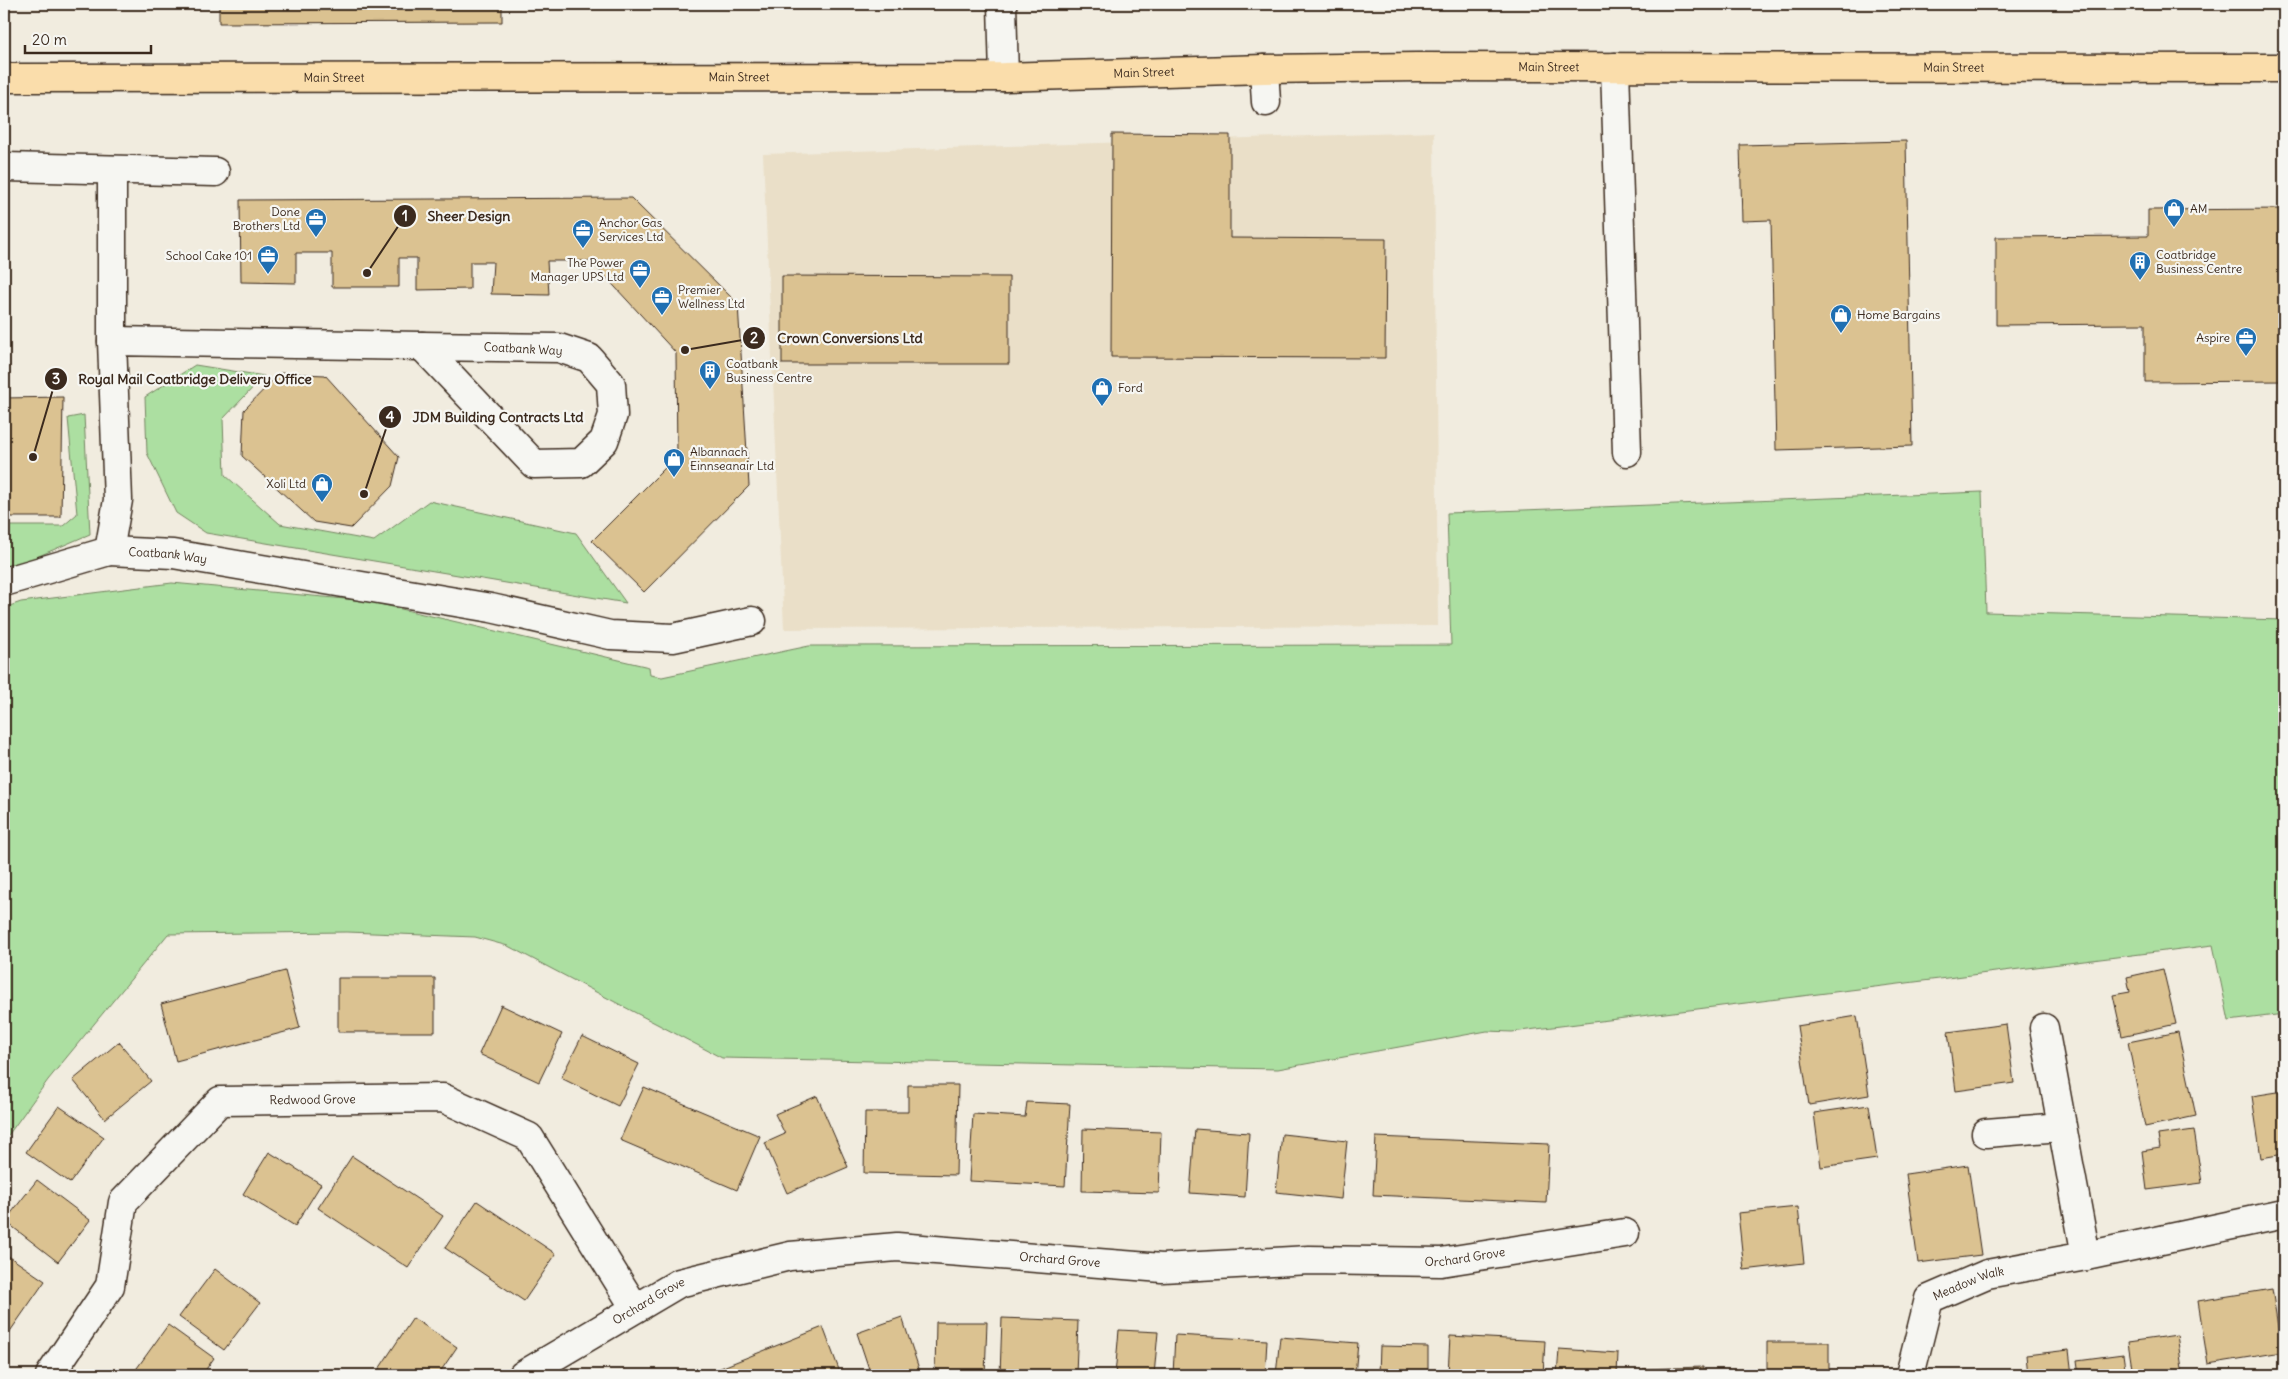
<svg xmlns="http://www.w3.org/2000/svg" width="2288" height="1379" viewBox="0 0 2288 1379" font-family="Delius,sans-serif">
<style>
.built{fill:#eadfc8}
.green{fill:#acdfa1;stroke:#748460}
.building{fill:#dbc291;stroke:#3b2a1e}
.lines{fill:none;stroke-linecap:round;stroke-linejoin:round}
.minor-casing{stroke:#3b2a1e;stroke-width:31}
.major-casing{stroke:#3b2a1e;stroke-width:31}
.minor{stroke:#f6f6f2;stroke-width:28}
.major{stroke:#faddab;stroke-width:28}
.labels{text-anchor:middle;stroke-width:4.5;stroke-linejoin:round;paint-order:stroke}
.street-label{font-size:12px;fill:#3b2a1e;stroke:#f6f6f2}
.poi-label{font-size:12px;fill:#3b2a1e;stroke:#f6f6f2;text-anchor:start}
.leader{fill:none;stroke:#3b2a1e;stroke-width:2}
.callout-dot{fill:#3b2a1e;stroke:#f6f6f2;stroke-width:2}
.mark-label{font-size:15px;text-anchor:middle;font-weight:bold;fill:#fff}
.callout-label{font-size:14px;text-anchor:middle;font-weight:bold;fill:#3b2a1e;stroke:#f6f6f2;stroke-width:4.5;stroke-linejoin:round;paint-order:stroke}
</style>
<rect width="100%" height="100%" fill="#f1ecdf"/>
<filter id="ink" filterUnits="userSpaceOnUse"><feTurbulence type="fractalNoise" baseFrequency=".02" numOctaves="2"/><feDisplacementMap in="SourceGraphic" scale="10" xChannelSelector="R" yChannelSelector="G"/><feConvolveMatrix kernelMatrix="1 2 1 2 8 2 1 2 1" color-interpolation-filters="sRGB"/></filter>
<g filter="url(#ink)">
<path class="built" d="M1434,132L1438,626L784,629L763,154Z"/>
<path class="green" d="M195,365L264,376L223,419L225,475L280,524L374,541L429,501L576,533L626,603L206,533L176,513L147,453L145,397Z
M84,415L90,534L4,571V526H63L77,514L68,418Z
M1982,492L1986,612L2284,620V1014L2229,1021L2213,945L1512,1032L1487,1031L1278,1069L722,1058L508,946L475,937L347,932L168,934L48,1080L4,1141V608L21,602L172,583L367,601L649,667L650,675L662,677L809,646L1451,645L1447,513Z"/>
<path class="building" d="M219,4H502V22L219,23Z
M1112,134L1230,135V238L1386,239L1385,358L1111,357Z
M1906,141L1912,446L1776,450L1771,220L1742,221L1740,145Z
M631,198L738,304L749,486L644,592L592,541L677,456L676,353L591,261H547L549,295L491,294L493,262H470V289L417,290V258H399V287H332V253H296V283L241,282L240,200Z
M2284,209V381L2145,382V324L1996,325V237L2148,236V210Z
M782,276L1009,277V364H782Z
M280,373L325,375L399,457L392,486L351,528L314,522L242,456L244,410Z
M63,397L61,517H4V398Z
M2163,969L2176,1024L2122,1036L2113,995L2130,992L2127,977Z
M285,971L300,1028L176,1061L161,1004Z
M338,978H435V1032H338Z
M501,1005L562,1034L539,1082L479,1054Z
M1857,1016L1869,1095L1809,1105L1797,1026Z
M2006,1024L2014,1083L1956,1091L1948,1032Z
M2178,1032L2196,1116L2145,1127L2128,1042Z
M582,1036L639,1064L618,1106L561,1078Z
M119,1042L151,1081L105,1119L73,1080Z
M908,1085H958L956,1175L864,1173L865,1112H908Z
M644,1087L760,1136L737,1190L620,1140Z
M2284,1091V1154L2261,1158L2252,1096Z
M817,1096L848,1167L787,1193L765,1143L785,1134L775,1114Z
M1027,1102L1070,1104L1065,1186L969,1181L973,1114L1025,1117Z
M1869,1105L1877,1159L1821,1167L1814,1113Z
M59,1106L104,1137L70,1183L26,1152Z
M1083,1129L1161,1132L1159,1193L1082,1191Z
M1195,1129L1249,1133L1245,1197L1190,1193Z
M2194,1130L2202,1183L2147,1190L2142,1151L2160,1148L2158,1135Z
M1282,1134L1347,1141L1341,1199L1276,1192Z
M1376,1137L1549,1144L1546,1203L1373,1195Z
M269,1152L321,1184L295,1226L243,1194Z
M352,1156L443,1216L408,1268L318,1208Z
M1968,1165L1981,1255L1918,1263L1906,1174Z
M37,1180L90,1220L58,1262L5,1221Z
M477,1201L556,1254L524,1301L445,1248Z
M1798,1207L1804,1263L1744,1270L1738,1213Z
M4,1253L45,1281L4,1340Z
M215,1269L260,1303L224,1350L179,1317Z
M2272,1289L2282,1352L2208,1364L2198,1301Z
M902,1317L921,1375H871L857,1333Z
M413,1318L457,1347L438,1375H388L379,1369Z
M1002,1318L1078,1321L1076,1375H1000Z
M936,1322H987L985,1375H935Z
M168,1325L214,1358L202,1375H132Z
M823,1327L841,1375H709L708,1373Z
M1119,1330L1158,1332L1154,1375H1115Z
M1175,1335L1267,1340L1265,1375H1173Z
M2177,1335L2183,1375H2133L2128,1342Z
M1450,1336L1545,1341L1543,1375H1448Z
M1280,1337L1358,1343L1355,1375H1276Z
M1767,1342H1829V1375H1767Z
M1380,1346L1428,1347V1375H1379Z
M1559,1349L1618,1353L1617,1375H1557Z
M2069,1350L2072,1375H2028L2026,1355Z
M2123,1354L2126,1375H2079L2077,1360Z
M1703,1367V1375H1643V1369Z"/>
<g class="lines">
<g class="minor-casing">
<g id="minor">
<path d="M1002,4L1004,77"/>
<path d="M1615,67L1627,452"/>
<path d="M1264,69L1266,102"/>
<path d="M5,167L215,172"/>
<path d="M112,170V341"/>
<path d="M422,346L559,348L589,358L611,384L613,415L604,441L581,463L534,464Z"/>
<path id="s1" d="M109,551L173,554L491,608L610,635L673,638L752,621"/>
<path d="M4,582L109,551L118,500L112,341L422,346"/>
<path d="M2044,1028L2086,1256"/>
<path d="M1986,1133L2061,1127"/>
<path id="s2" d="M50,1375L110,1286L123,1202L220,1101L443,1098L529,1137L635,1308"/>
<path id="s3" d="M523,1375L679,1283L790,1256L897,1247L1162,1268L1309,1260L1441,1262L1625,1233"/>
<path id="s4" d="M1910,1375L1929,1299L1987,1274L2086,1256L2284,1214"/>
</g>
</g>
<g class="major-casing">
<g id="major">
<path id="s5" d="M4,78L1004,77L1264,69L1417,67L2284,68"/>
</g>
</g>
<use href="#minor" class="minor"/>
<use href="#major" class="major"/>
</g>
</g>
<defs>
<g id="shop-pin" transform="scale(1.125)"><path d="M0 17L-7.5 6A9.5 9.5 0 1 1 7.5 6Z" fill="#1f6fb2" stroke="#f6f6f2"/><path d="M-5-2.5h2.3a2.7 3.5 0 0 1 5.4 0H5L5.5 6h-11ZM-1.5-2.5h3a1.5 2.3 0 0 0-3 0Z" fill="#fff"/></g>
<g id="office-pin" transform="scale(1.125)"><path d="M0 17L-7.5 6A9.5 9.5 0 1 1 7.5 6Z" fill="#1f6fb2" stroke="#f6f6f2"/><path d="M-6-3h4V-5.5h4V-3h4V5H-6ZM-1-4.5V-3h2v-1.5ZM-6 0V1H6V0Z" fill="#fff"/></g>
<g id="building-pin" transform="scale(1.125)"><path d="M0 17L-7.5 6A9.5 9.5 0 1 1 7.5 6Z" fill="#1f6fb2" stroke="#f6f6f2"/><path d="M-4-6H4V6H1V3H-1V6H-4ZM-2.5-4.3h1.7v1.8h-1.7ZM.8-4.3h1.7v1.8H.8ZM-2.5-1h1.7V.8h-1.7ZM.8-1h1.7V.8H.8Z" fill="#fff"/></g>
</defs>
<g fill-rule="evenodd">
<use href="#shop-pin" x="2174" y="209"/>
<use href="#office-pin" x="316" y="219"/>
<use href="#office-pin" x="583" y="230"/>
<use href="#office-pin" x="268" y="256"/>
<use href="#building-pin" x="2140" y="262"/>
<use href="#office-pin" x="640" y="270"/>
<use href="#office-pin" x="662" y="297"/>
<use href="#shop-pin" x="1841" y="315"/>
<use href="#office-pin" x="2246" y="338"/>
<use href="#building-pin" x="710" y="371"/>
<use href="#shop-pin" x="1102" y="388"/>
<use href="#shop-pin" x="674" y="459"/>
<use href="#shop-pin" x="322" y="484"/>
</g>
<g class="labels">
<g class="street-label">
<text dy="4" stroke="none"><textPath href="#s5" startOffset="1545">Main Street</textPath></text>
<text dy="4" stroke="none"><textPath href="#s5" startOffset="1950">Main Street</textPath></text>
<text dy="4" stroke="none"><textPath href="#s5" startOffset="1140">Main Street</textPath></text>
<text dy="4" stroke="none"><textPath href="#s5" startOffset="330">Main Street</textPath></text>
<text dy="4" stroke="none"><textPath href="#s5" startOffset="735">Main Street</textPath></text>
<text transform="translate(523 349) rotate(3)" y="4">Coatbank Way</text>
<text dy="4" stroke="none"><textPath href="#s1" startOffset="59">Coatbank Way</textPath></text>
<text dy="4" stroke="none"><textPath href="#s2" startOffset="425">Redwood Grove</textPath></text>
<text dy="4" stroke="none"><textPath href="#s3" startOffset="972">Orchard Grove</textPath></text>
<text dy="4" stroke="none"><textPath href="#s3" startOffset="566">Orchard Grove</textPath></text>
<text dy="4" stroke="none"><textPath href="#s4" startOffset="121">Meadow Walk</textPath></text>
<text dy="4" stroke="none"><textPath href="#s3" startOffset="146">Orchard Grove</textPath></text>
</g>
<g class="poi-label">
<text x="2190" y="213">AM</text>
<text x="300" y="216" text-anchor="end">Done<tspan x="300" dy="14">Brothers Ltd</tspan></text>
<text x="599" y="227">Anchor Gas<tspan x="599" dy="14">Services Ltd</tspan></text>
<text x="2156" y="259">Coatbridge<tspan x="2156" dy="14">Business Centre</tspan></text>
<text x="252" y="260" text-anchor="end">School Cake 101</text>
<text x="624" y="267" text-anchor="end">The Power<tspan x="624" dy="14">Manager UPS Ltd</tspan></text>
<text x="678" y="294">Premier<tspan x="678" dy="14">Wellness Ltd</tspan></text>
<text x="1857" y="319">Home Bargains</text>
<text x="2230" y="342" text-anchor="end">Aspire</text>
<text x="726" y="368">Coatbank<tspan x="726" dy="14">Business Centre</tspan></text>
<text x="1118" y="392">Ford</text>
<text x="690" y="456">Albannach<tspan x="690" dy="14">Einnseanair Ltd</tspan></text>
<text x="306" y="488" text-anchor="end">Xoli Ltd</text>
</g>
</g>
<path class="leader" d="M367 273L405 216M685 350L754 338M33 457L56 379M364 494L390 417"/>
<g class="callout-dot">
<circle cx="367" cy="273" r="5"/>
<circle cx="685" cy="350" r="5"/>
<circle cx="33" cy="457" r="5"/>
<circle cx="364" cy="494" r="5"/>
<circle cx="405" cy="216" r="12"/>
<circle cx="754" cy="338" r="12"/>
<circle cx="56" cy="379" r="12"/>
<circle cx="390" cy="417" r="12"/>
</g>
<g class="mark-label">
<text x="405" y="221">1</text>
<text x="754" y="343">2</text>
<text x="56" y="384">3</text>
<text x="390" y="422">4</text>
</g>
<g class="callout-label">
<text x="469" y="221">Sheer Design</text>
<text x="850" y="343">Crown Conversions Ltd</text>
<text x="195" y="384">Royal Mail Coatbridge Delivery Office</text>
<text x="498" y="422">JDM Building Contracts Ltd</text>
</g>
<rect width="2288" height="1379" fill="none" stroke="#f6f6f2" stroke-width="20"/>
<rect x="10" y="10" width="2268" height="1359" fill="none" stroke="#3b2a1e" stroke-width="2" filter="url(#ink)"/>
<path d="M25 45v8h126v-8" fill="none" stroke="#3b2a1e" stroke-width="2.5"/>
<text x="32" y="45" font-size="15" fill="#3b2a1e" stroke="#f6f6f2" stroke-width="4" paint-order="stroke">20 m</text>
</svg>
